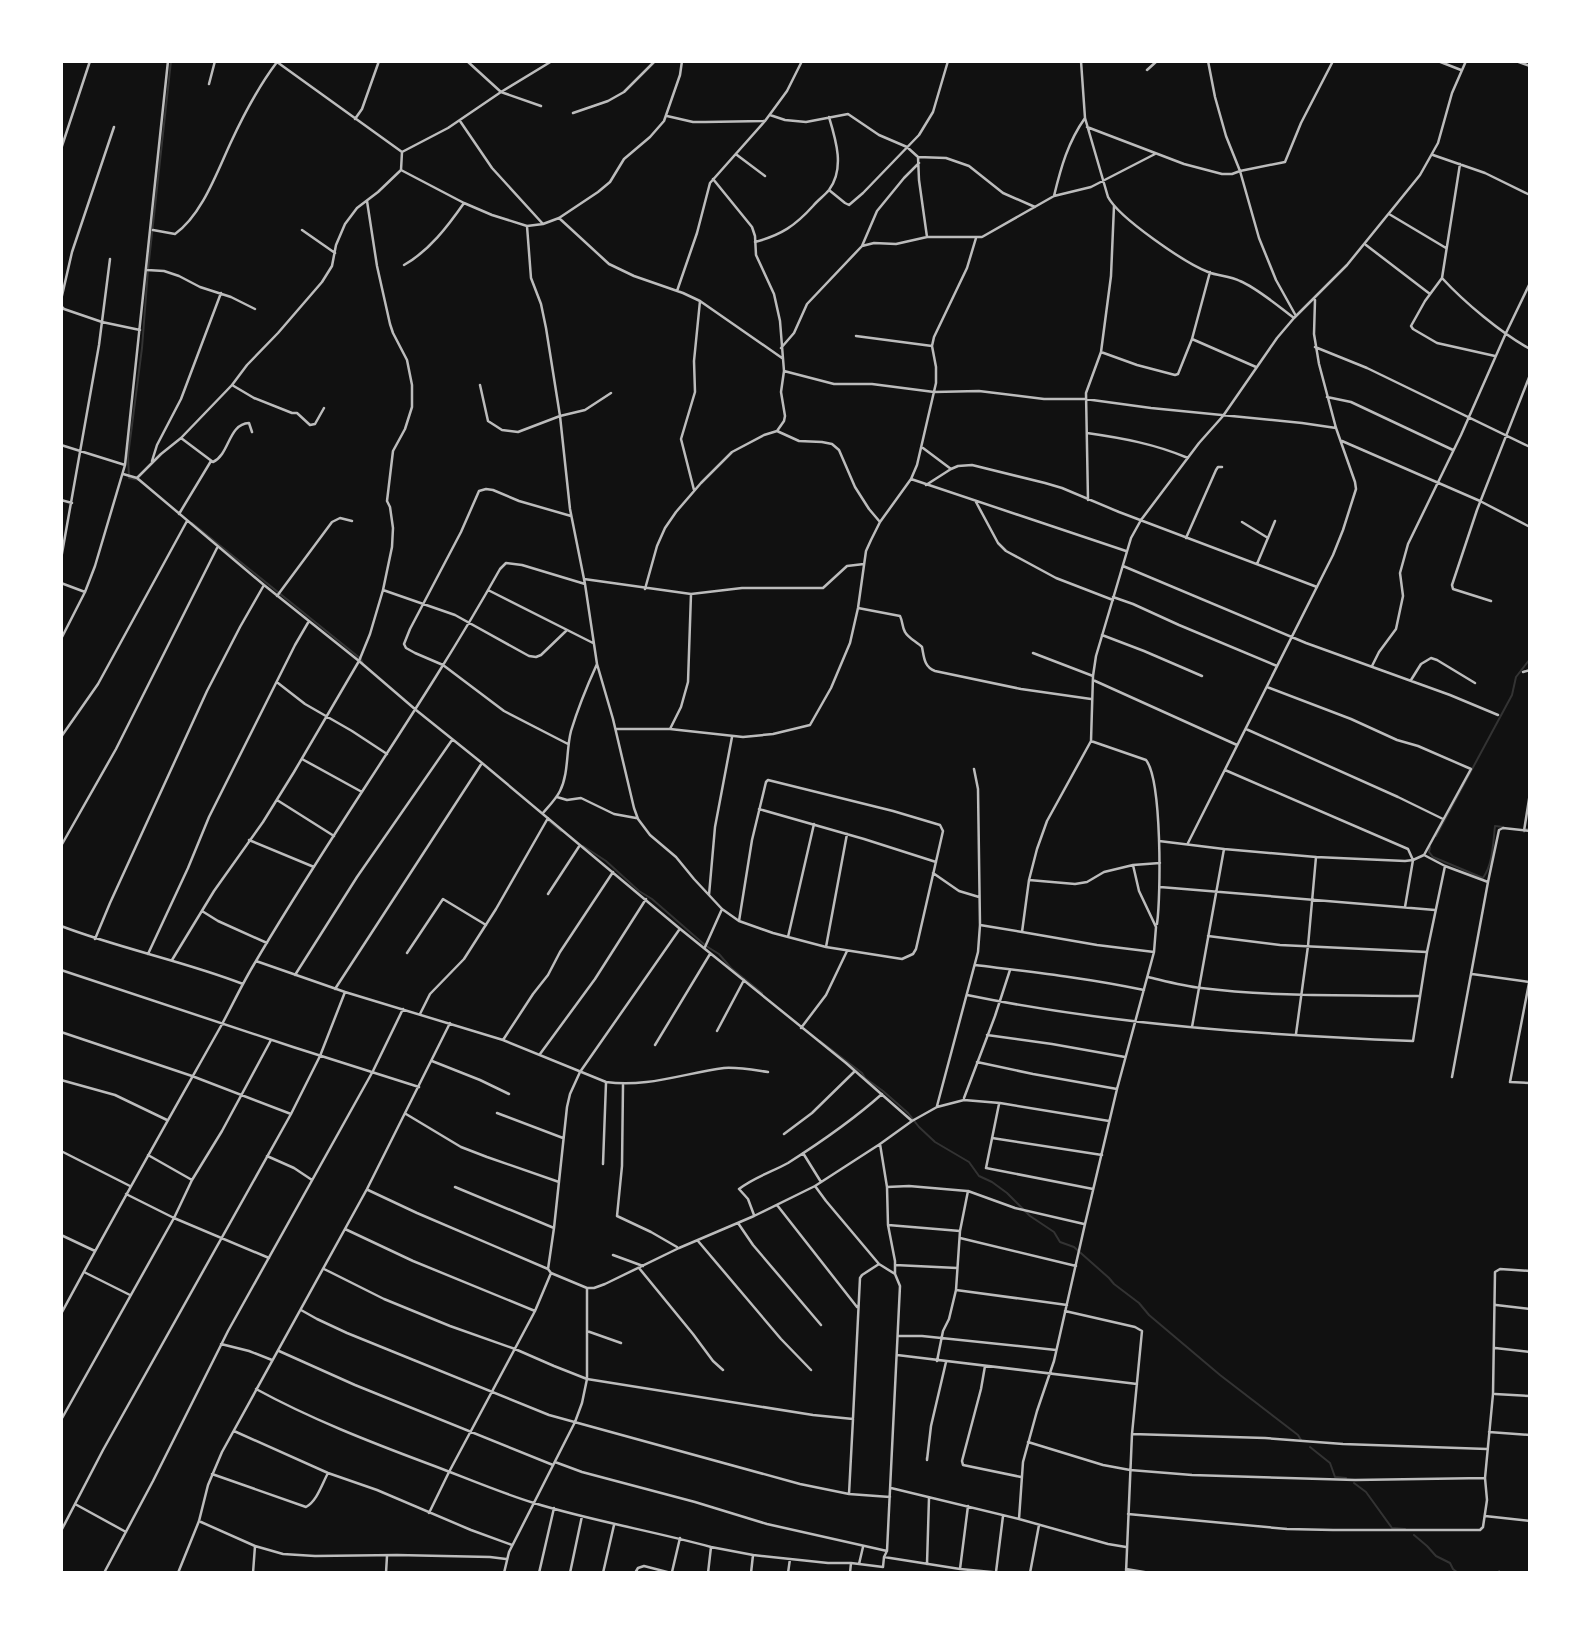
<svg xmlns="http://www.w3.org/2000/svg" width="1591" height="1634" viewBox="0 0 1591 1634" font-family="Barlow,sans-serif">
<style>
.lines{fill:none;stroke-linecap:round;stroke-linejoin:round}
.stream{stroke:#333;stroke-width:2}
.minor{stroke:#bcbcbc;stroke-width:2.5}
</style>
<rect width="100%" height="100%" fill="#111"/>
<g class="lines">
<path class="stream" d="M139,480L129,478L128,456L142,348L148,270L171,61
M192,523L361,659L363,664
M549,821L561,831
M1526,829H1530
M1436,836L1512,695L1516,677L1530,659
M583,846L606,861L639,891L652,899L706,946L719,954L731,968L762,993
M1430,847L1429,852L1433,857L1483,878C1493,864 1493,843 1495,826L1503,827
M820,1041L862,1073L865,1078L883,1091L908,1113L919,1127L935,1142L969,1162L979,1176L992,1182L1007,1193L1030,1216L1054,1232L1060,1242L1074,1247L1109,1278L1114,1284L1139,1303L1149,1315L1220,1375L1298,1435L1301,1440
M1310,1447L1330,1463L1335,1477L1346,1478
M1354,1483L1366,1492L1392,1528L1405,1529
M1414,1535L1427,1546L1436,1556L1450,1563L1453,1569L1458,1573"/>
<path class="minor" d="M467,61L501,92L541,106
M1081,61L1085,118L1108,197C1119,218 1185,263 1208,272C1218,276 1230,276 1240,281C1257,288 1278,306 1294,318
M1208,61L1215,97L1226,136L1240,171L1259,238L1276,280L1296,316
M1438,61L1461,70
M1516,61L1530,66
M277,62L402,152
M1147,70L1157,61
M209,84L215,61
M573,113L608,101L624,92L655,61
M770,115L785,120L806,122L848,114L879,135L907,147L918,157L946,158L969,166L1003,193L1035,207
M667,116L693,122H705L765,121
M355,119L362,109L379,61
M460,121L492,168L543,224
M1087,127L1184,164L1222,174H1232L1240,171L1285,162L1301,123L1333,61
M61,149L90,61
M402,152L448,128L501,92L552,61
M737,155L765,176
M1433,155L1485,173L1530,195
M918,157L919,180L927,237
M1460,164L1442,278L1425,301L1411,326L1413,329L1437,343L1495,356
M401,170L464,203L492,215L527,226L531,278L541,304L546,328L560,416L570,509L585,584L597,664L613,719L634,808L638,819L650,835L676,857L694,879L722,909L739,921L773,933L826,947L902,959L913,954L916,949L943,831L940,825L893,811L768,780L766,782L752,840L739,921
M401,170L402,152
M829,190L845,203L849,205L863,193L919,135L933,112L948,61
M1054,196C1061,167 1068,142 1085,118
M1389,214L1446,248
M559,218L609,264L634,276L683,293L700,301L782,358
M527,226L543,224L559,218L598,192L610,182L624,159L650,137L664,121L680,75L682,61
M153,230L175,234C202,215 217,172 231,142C244,114 258,87 277,62
M302,230L335,253
M755,242C781,235 795,226 813,206C818,200 824,196 829,190C845,169 836,140 829,117
M1366,245L1430,294
M862,246L874,243L896,244L927,237H982L1054,196L1091,187L1155,154
M404,265C429,251 448,226 464,203
M147,270L164,271L179,276L200,287L231,297L255,309
M1210,272L1192,339L1256,367
M1442,278C1464,302 1501,333 1530,349
M677,291L697,233L710,183L765,121L787,91L802,61
M61,300L72,252L114,127
M61,306L64,309L102,322L140,330
M856,336L932,346
M1315,347L1367,368L1530,447
M781,348L794,333L807,304L862,246L877,211L904,178L919,163
M1101,352L1137,365L1175,375L1178,374L1192,339
M784,371L834,384H872L934,392L979,391L1044,399H1085L1151,408L1302,423L1336,428
M232,385L254,398L292,413H297L310,425L315,424L324,408
M480,385L488,421L502,430L518,432L560,416L585,410L611,393
M1327,397L1351,402L1453,450
M777,431L799,441L822,442L832,444L839,450L855,487L869,509L880,522
M1087,433C1122,438 1155,444 1188,458
M181,438L213,462C230,454 228,424 249,423L252,432
M1342,441L1480,501L1530,527
M61,445L125,465
M923,448L951,469
M152,461L157,445L181,399L221,293
M123,474L137,478L264,585L359,661L416,710L482,763L679,928L846,1063L912,1121
M137,478L161,454L181,438L232,385L247,365L278,333L322,282L332,266L336,245L345,224L357,208L378,192L401,170
M911,479L1126,551
M926,485L951,469L958,466L972,465L1045,483L1062,488L1119,512L1317,587
M694,490L681,439L695,392L694,361L700,301
M61,500L72,503
M1088,500L1086,393L1101,352L1111,276L1114,206
M976,502L998,543L1006,551L1056,578L1113,600
M179,514L211,461
M1242,522L1268,538
M1186,538L1216,470L1218,467H1222
M61,559L99,345L110,259
M1257,564L1275,521
M1123,566L1306,643L1450,695L1498,715
M584,579L691,594L742,588H823L847,566L864,564
M61,583L85,592
M645,589L657,546L665,528L676,512L701,483L732,452L764,435L777,431L784,421L785,416L781,392L784,371L780,321L774,294L756,255L755,236L752,227L713,179
M383,590L455,615L529,656L536,657L541,655L567,630
M488,590L593,643
M277,596L332,522L340,518L352,521
M1113,597L1133,604L1179,625L1277,666
M1491,601L1453,589L1452,585L1477,510L1530,375
M858,608L900,616C903,622 902,627 905,632C908,638 917,642 922,647C924,657 924,667 935,671L1021,689L1091,699
M1102,635L1144,651L1202,676
M61,639L85,592L95,566L125,465L168,61
M1033,653L1093,676
M1372,666L1379,652L1396,629L1403,596L1400,573L1408,544L1461,435L1506,333L1530,283
M1523,672L1530,670
M1093,680L1237,745
M1411,680L1421,664L1431,658L1437,660L1475,683
M278,683L305,704L352,731L387,754
M616,729H670L743,737L773,734L810,725L831,688L850,643L858,608L866,551L871,540L880,522L911,479L917,465L936,383V367L932,346L934,337L967,268L976,238
M670,729L681,707L688,682L691,594
M1246,729L1398,797L1443,819
M61,737L98,684L187,521
M1091,741L1146,760C1162,780 1161,895 1157,924
M568,744L504,711L443,665L415,653L406,648L404,644L410,629L461,532L479,491L486,489L493,490L519,501L571,516
M302,759L362,792
M1225,770L1408,849L1413,860L1405,907
M557,797L567,800L581,798L614,814L636,818
M277,800L334,836
M759,809L864,839L936,862
M543,813C549,806 556,799 560,791C569,773 566,750 571,731C578,708 587,686 597,664
M1524,831L1530,793
M249,840L314,867
M1159,841L1224,849L1316,857L1405,861L1413,860L1424,855L1471,769L1418,746L1397,740L1351,719L1267,687
M1188,843L1333,555L1343,530L1356,489L1355,482L1336,428L1319,364L1314,334L1315,300
M61,846L116,749L217,548
M1424,855L1445,866L1488,882
M933,873L959,891L979,897
M1029,880L1075,884L1087,882L1104,872L1133,865
M1160,887L1435,910
M548,894L580,845
M709,895L715,827L732,737
M202,911L218,921L267,943
M980,925L1022,932L1029,880L1037,849L1047,821L1091,741L1093,676L1096,656L1131,538L1141,520L1199,443L1223,416L1277,338L1294,318L1347,265L1420,175L1438,143L1452,93L1466,61
M61,926C121,949 184,961 243,984
M1022,932L1097,945L1154,952
M1208,936L1280,945L1427,952
M788,937L814,824
M95,939L110,903L207,691L240,627L264,585
M705,947L722,909
M826,947L847,834
M407,953L443,899L486,925
M148,954L188,868L209,817L295,645L309,621
M172,960L214,891L263,822L294,772L359,661L370,634L383,590L392,547L393,528L390,507L387,501L393,451L405,429L412,407V385L407,360L393,333L390,324L377,266L367,201
M256,961L345,992L503,1040L606,1082C646,1088 685,1073 724,1068C738,1067 754,1070 768,1072
M975,965C1032,972 1088,978 1144,990
M61,970L293,1047L419,1087
M1472,974L1529,982
M295,975L357,877L452,740
M1148,977C1165,981 1183,986 1201,988C1273,997 1347,995 1420,996
M1530,978L1510,1082L1530,1083
M335,989L482,763
M967,995C1113,1025 1265,1035 1413,1041L1427,952L1445,866
M420,1014L430,994L464,959L496,909L548,818
M1192,1027L1224,849
M801,1028L826,995L847,951
M717,1031L744,980
M61,1032L192,1076L291,1114
M1296,1034L1308,946L1316,857
M987,1035L1052,1044L1125,1057
M503,1040L533,994L548,975L560,952L613,872
M655,1045L710,954
M540,1054L595,979L646,899
M432,1061L480,1080L509,1094
M977,1062L1033,1074L1117,1089
M1452,1077L1488,882L1499,830L1503,828L1530,831
M61,1080L115,1095L167,1120
M623,1085L622,1166L617,1216L651,1232L677,1247
M964,1098L995,1016L1010,970
M999,1104L986,1168L1093,1189
M937,1106L978,952L980,925L978,789L974,769
M497,1113L563,1138
M406,1114L461,1147L487,1157L559,1182
M784,1134L812,1113L855,1071
M992,1138L1102,1155
M880,1144L887,1187L888,1225L895,1261V1274L900,1286L887,1551
M61,1151L130,1186
M803,1153L821,1182
M148,1155L192,1180
M267,1156L294,1168L312,1180
M603,1164L606,1083
M815,1186L826,1201L879,1264L895,1274
M455,1187L554,1228
M887,1187L909,1186L967,1191
M368,1190L417,1213L548,1269
M126,1194L174,1218L269,1258
M777,1205L857,1307
M754,1215L748,1199L739,1189C754,1177 772,1172 788,1163C821,1142 853,1120 882,1094
M738,1223L753,1245L821,1325
M888,1225L960,1231
M345,1229L413,1261L535,1311
M61,1235L95,1251
M960,1238L1076,1266
M698,1241L781,1339L811,1370
M613,1255L643,1266
M895,1265L957,1268
M639,1268L693,1334L713,1361L723,1370
M324,1269L384,1299L450,1326L515,1349L554,1366L587,1379L813,1415L853,1419L849,1494
M84,1272L130,1295
M587,1288H594L605,1284L679,1248L754,1216L815,1186L880,1144L912,1121L937,1107L964,1100L1000,1103L1109,1121
M956,1290L1067,1305
M1496,1305L1530,1309
M301,1310L317,1319L347,1333L549,1415L800,1484L849,1494L890,1497
M1065,1311L1135,1327L1142,1331L1132,1434L1126,1573
M61,1314C113,1217 167,1122 221,1026C233,1004 243,982 256,961C334,828 425,703 500,569L506,563L522,565L585,584
M587,1331L621,1343
M898,1336H922L1056,1350
M221,1344L249,1351L272,1360
M1495,1348L1530,1352
M279,1351L355,1385L553,1465
M897,1355L1137,1384
M937,1361L943,1331L949,1319L956,1290L960,1231L968,1191L1015,1208L1084,1224
M985,1366L981,1389L962,1461L963,1465L1021,1477
M256,1389C311,1419 370,1442 429,1464C464,1477 498,1492 534,1503C592,1521 653,1531 711,1547
M1495,1394L1530,1396
M853,1418L860,1278L862,1275L879,1264
M61,1420L174,1218L192,1180L222,1131L271,1040
M234,1431L328,1473L377,1490L471,1530L512,1545
M1489,1432L1530,1435
M1132,1434L1265,1438L1343,1444L1487,1449
M1028,1442L1103,1465L1130,1470L1192,1475L1355,1480L1485,1478L1493,1394L1495,1272L1500,1269L1530,1271
M927,1458V1460L931,1426L946,1362
M555,1462L582,1472L695,1502L767,1524L887,1551L884,1557L960,1569L1002,1573
M212,1474L306,1507C317,1501 322,1484 328,1473
M891,1488L1019,1519
M75,1504L126,1532
M429,1513L449,1472L535,1311L551,1273
M1128,1514L1287,1529L1333,1530H1480L1483,1527L1487,1500L1485,1478
M1485,1516L1530,1521
M201,1522L255,1546
M61,1531L103,1450L291,1114L320,1056L345,992
M1126,1547L1108,1544L1019,1519L1023,1462L1037,1411L1054,1361L1085,1224L1117,1089L1154,952L1156,927L1139,891L1133,865L1160,863
M859,1564L863,1547
M927,1564L929,1498
M960,1569L968,1506
M1126,1569L1150,1573
M672,1572L680,1538
M996,1572L1003,1516
M1499,1572L1504,1573
M104,1573L153,1481L228,1331L373,1071L403,1009
M178,1573L199,1521L208,1485L222,1452L367,1189L450,1023
M253,1573L255,1546L283,1554L315,1556L397,1555L490,1557L506,1559
M386,1573L387,1556
M504,1573L509,1552L575,1422L582,1403L587,1379V1288L551,1273L548,1269L554,1228L567,1107L570,1094L580,1072L679,930
M539,1573L554,1508
M570,1573L582,1516
M603,1573L614,1525
M635,1573L638,1568L644,1566L671,1573
M708,1573L711,1547L753,1555
M751,1573L753,1555L828,1563H851
M788,1573L790,1559
M850,1573L851,1563L883,1567L884,1557
M1030,1573L1039,1525"/>
</g>
<rect width="1591" height="1634" fill="none" stroke="#ffffff" stroke-width="126"/>
</svg>
